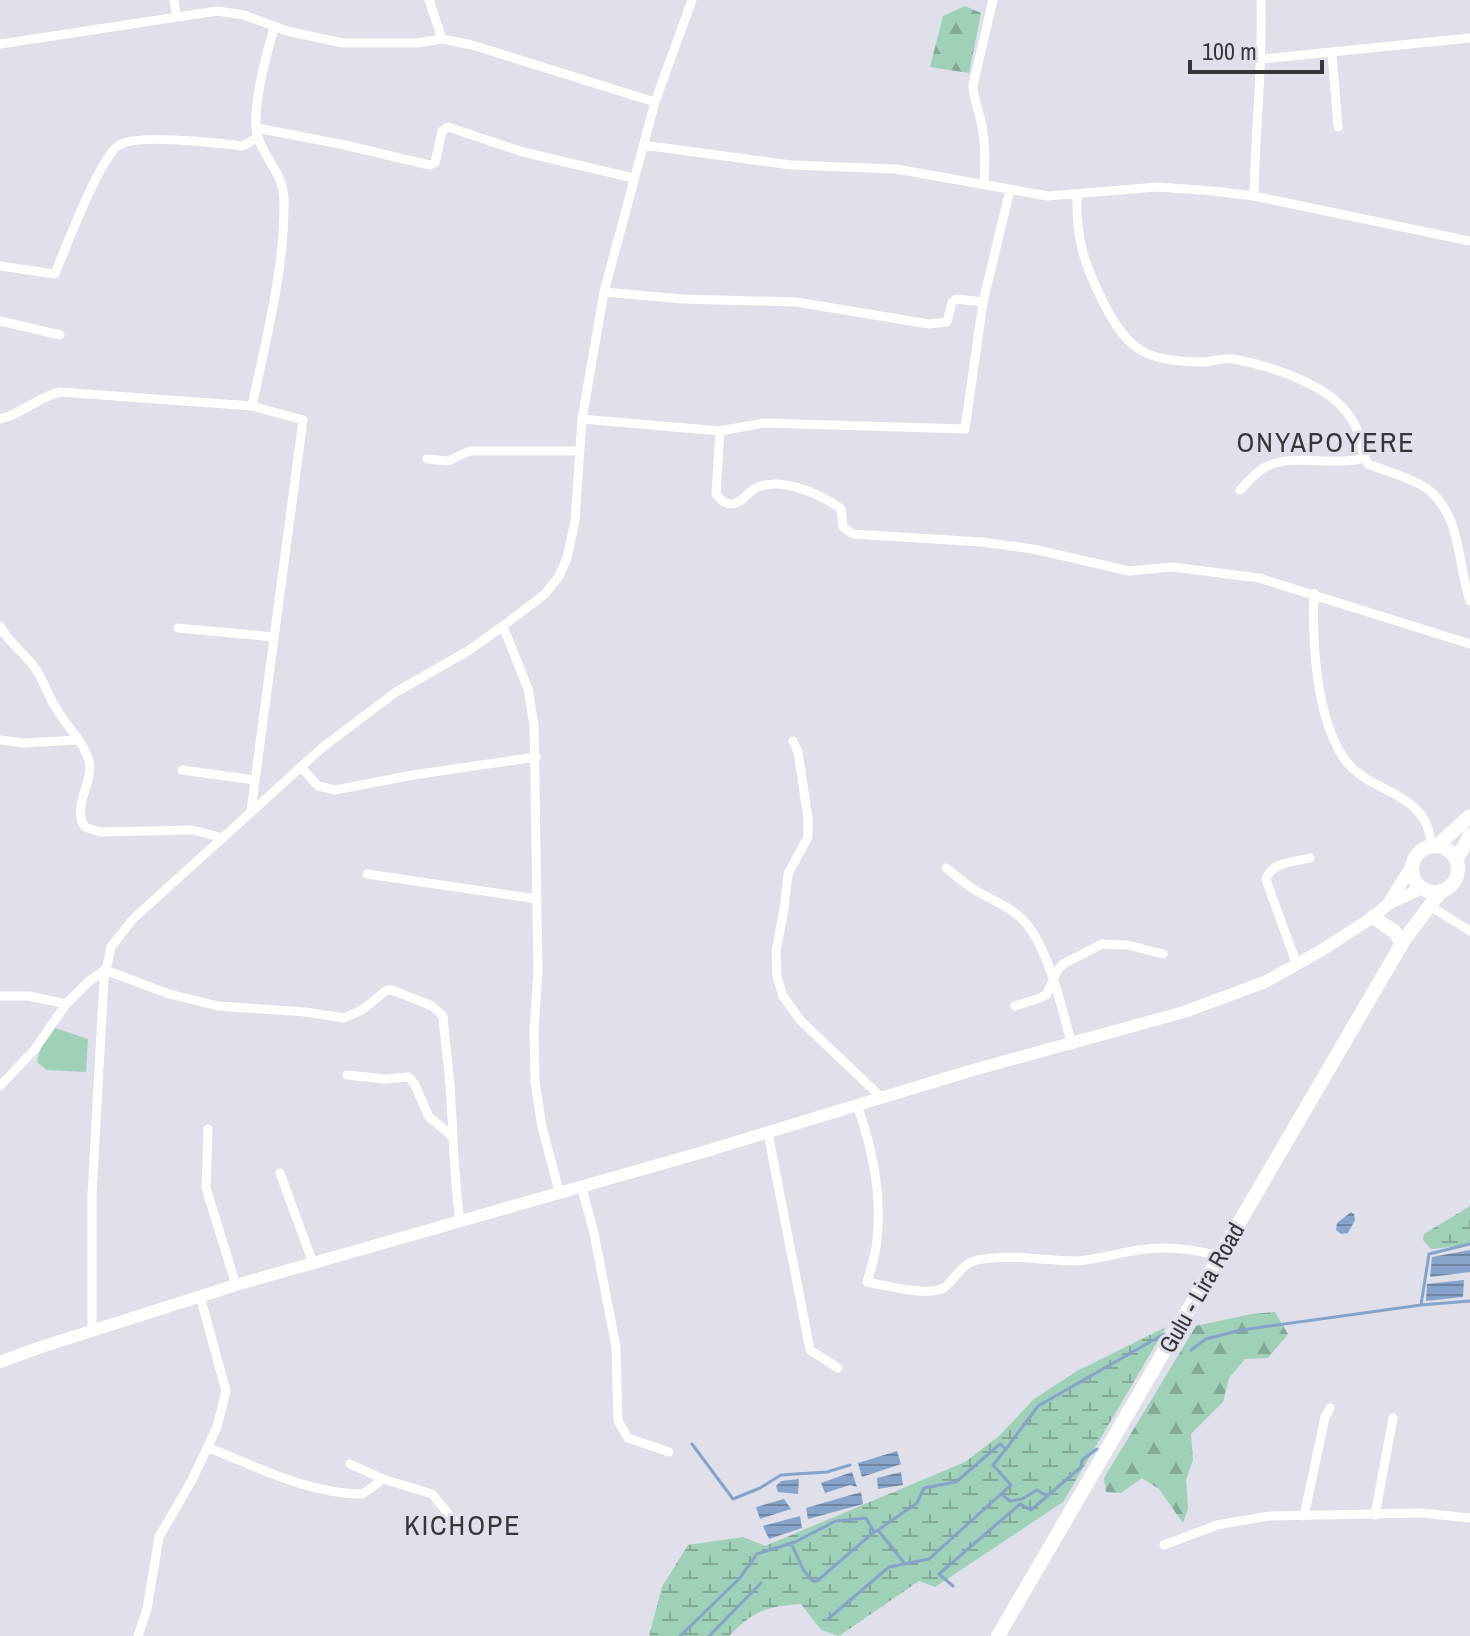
<svg xmlns="http://www.w3.org/2000/svg" width="1470" height="1636" viewBox="0 0 1470 1636" font-family="'Archivo Narrow',sans-serif">
<style>
.forest{fill:url(#forest-firs)}
.wetland{fill:url(#wetland-marsh)}
.garden{fill:#9fd0b8}
.water{fill:url(#water-rules)}
.lines{fill:none;stroke-linecap:round;stroke-linejoin:round}
.stream{stroke:#86a4c9;stroke-width:3}
.minor{stroke:#fff;stroke-width:9}
.tertiary{stroke:#fff;stroke-width:12}
.primary{stroke:#fff;stroke-width:14}
.labels{text-anchor:middle;stroke-width:6;stroke-linejoin:round;paint-order:stroke}
.street-label{font-size:24px;fill:#363639;stroke:#dfe0e9}
.quarter-label{font-size:28px;letter-spacing:2px;fill:#363639;stroke:#dfe0e9}
</style>
<defs>
<pattern id="forest-firs" width="22" height="20" patternUnits="userSpaceOnUse" patternTransform="scale(2)"><rect width="22" height="20" fill="#9fd0b8"/><path d="M5 1l3.5 6h-7zM16 11l3.5 6h-7z" fill="#82aa97"/></pattern>
<pattern id="wetland-marsh" width="20" height="14" patternUnits="userSpaceOnUse" patternTransform="scale(2)"><rect width="20" height="14" fill="#9fd0b8"/><path d="M1 5h8M5 5V1M11 12h8M15 12V8" fill="none" stroke="#82aa97"/></pattern>
<pattern id="water-rules" width="6" height="5" patternUnits="userSpaceOnUse" patternTransform="scale(2)"><rect width="6" height="5" fill="#86a4c9"/><path d="M0 2.5h6" fill="none" stroke="#6e86a4"/></pattern>
</defs>
<rect width="100%" height="100%" fill="#dfe0e9"/>
<path class="forest" d="M965,6L981,13L969,73L930,67L943,16Z
M1275,1312L1288,1334L1268,1358L1245,1359L1229,1378L1223,1402L1191,1434L1193,1460L1186,1480L1188,1508L1183,1523L1159,1489L1142,1478L1121,1493L1106,1492L1104,1478L1196,1326L1251,1314Z"/>
<path class="wetland" d="M1470,1206V1245L1431,1249L1423,1240L1424,1234Z
M1166,1327L1063,1502L935,1587L919,1581L839,1636L821,1630L801,1604C767,1606 753,1611 729,1636H649L662,1587L688,1545L743,1537L765,1546L965,1462L999,1436L1034,1399L1077,1371Z"/>
<path class="garden" d="M55,1028L88,1039L86,1072L47,1070L37,1062L43,1040Z"/>
<path class="water" d="M1351,1212L1354,1214L1355,1220L1348,1233L1341,1234L1336,1230L1337,1223Z
M1470,1250V1272L1430,1277L1432,1257Z
M1464,1280L1463,1297L1426,1301L1427,1284Z
M897,1451L901,1464L862,1477L858,1463Z
M852,1472L857,1487L850,1485L825,1493L821,1483Z
M901,1472L903,1485L878,1489L877,1478Z
M799,1479L798,1494L778,1492L776,1486L781,1481Z
M861,1492L863,1504L808,1519L806,1508Z
M784,1499L791,1509L760,1519L756,1507Z
M800,1516L802,1528L769,1539L763,1526Z"/>
<g class="lines">
<path class="stream" d="M1421,1305L1470,1301
M1191,1350L1206,1339L1241,1330L1421,1305L1429,1254L1470,1244
M692,1444L733,1499L760,1488L781,1475L827,1472L850,1465
M1001,1494L1010,1501L1022,1499L1037,1490L1047,1496
M878,1530L905,1564
M791,1543L804,1571L813,1581H817L874,1532
M953,1586L939,1574L1020,1504L1031,1510L1081,1467L1082,1460L1097,1449
M828,1619L889,1567L929,1559L1011,1485L993,1465L1006,1449
M680,1636L739,1579L757,1554L795,1542L836,1521L866,1518L874,1532L878,1530L917,1503L924,1488L956,1482L1000,1444L1006,1449L1038,1406L1164,1334
M709,1636L761,1583"/>
<path class="minor" d="M174,0L176,16
M429,0L442,39
M0,44L217,11L244,15L287,31L343,43H417L442,39L472,45L655,102
M1332,53L1338,127
M1262,59L1470,38
M257,128L345,145L429,165L435,163L442,131L448,127L523,152L633,178
M643,145L791,165L896,169L1048,196L1158,187L1213,191L1254,196L1470,241
M984,185C985,161 986,140 980,117C977,105 973,98 973,85L993,0
M1077,195C1076,238 1083,261 1102,300C1128,351 1144,361 1203,362C1213,362 1223,357 1233,359C1265,365 1303,377 1330,396C1343,406 1354,420 1359,435C1362,445 1362,455 1368,464C1387,472 1408,476 1426,488C1462,514 1457,564 1470,601
M1254,196C1255,131 1263,66 1261,0
M0,266L55,274C65,249 100,157 119,145C138,133 218,143 243,146L258,137
M604,292L683,299L796,302L929,324L947,322L952,302L956,299L983,302
M0,321L60,335
M252,406C266,339 285,268 284,199C283,173 265,160 258,137C250,114 267,52 274,28
M0,419C22,414 38,397 60,392L252,406L303,420L251,811
M582,419L720,431L764,423L965,429L983,302L1010,190
M720,431L716,494C720,500 724,504 731,504C742,504 748,491 758,487C782,477 821,494 841,509L843,527L853,534L982,542L1033,549L1129,571L1172,567L1259,578L1470,644
M427,459L448,461L470,451H578
M1240,490C1248,482 1255,473 1264,468C1289,452 1335,467 1365,458
M1314,593C1312,642 1316,716 1343,757C1369,796 1428,789 1431,845
M0,626C8,642 21,650 32,664C43,677 47,694 56,708C65,725 84,741 89,761C94,782 71,808 85,827L100,832L193,830L223,838
M503,626L528,689L534,725L538,971L534,1030L535,1082L542,1127L559,1191
M178,628L274,637
M0,740L23,743L78,740
M793,741L798,752L808,818V837L788,874L784,909L776,951L777,977L783,996L801,1021L881,1097
M301,767L318,786L335,790L413,775L536,757
M182,770L255,780
M946,868C955,875 965,884 975,890C991,900 1009,906 1022,919C1048,944 1062,1010 1072,1045
M367,874L537,899
M1430,906L1470,931
M1297,965L1266,880C1270,862 1294,862 1310,858
M0,996H29L66,1004L88,982L105,970L169,994L218,1006L305,1012L344,1018L362,1010L387,990H392L432,1006L443,1016C445,1045 450,1074 451,1103C454,1143 454,1181 460,1221
M1015,1006L1040,998L1047,994L1057,971L1063,964L1102,944L1128,945L1163,954
M347,1075L385,1079L409,1077L415,1085L429,1117L452,1136
M0,1086L35,1049L66,1004
M857,1105C872,1147 882,1195 877,1240C876,1254 871,1268 867,1282C885,1285 932,1298 945,1287C956,1277 962,1264 977,1260C1010,1253 1042,1261 1075,1261C1099,1260 1123,1251 1147,1249C1172,1246 1195,1250 1220,1256
M208,1129L206,1188L236,1285
M768,1133L810,1350L838,1368
M280,1173L313,1263
M581,1185L594,1233L616,1347L618,1421L628,1438L669,1452
M92,1330V1195L104,979L111,947L133,919L323,747L396,692L468,651L503,626L545,594L559,576L567,558L575,521L582,419L604,292L655,102L692,0
M207,1447C257,1467 308,1494 363,1494L383,1479
M350,1464L383,1479L432,1494L460,1528
M1375,1515L1393,1418
M1304,1516L1325,1417L1330,1408
M1164,1545L1217,1525L1269,1516L1422,1513L1470,1518
M138,1636L147,1609L159,1537L192,1480L217,1427L226,1391L200,1296"/>
<path class="tertiary" d="M1388,904L1422,888
M0,1362L41,1347L236,1285L703,1152L973,1070L1184,1012L1265,982L1322,950L1373,917L1388,904L1411,867"/>
<path class="primary" d="M1438,845L1470,816
M1412 869a23 23 0 1 1 46 0a23 23 0 1 1-46 0Z
M1457,859L1470,835
M1373,917L1395,932L1402,944
M998,1636L1404,940L1441,891"/>
</g>
<g class="labels">
<g class="street-label">
<text transform="translate(1202 1288) rotate(-60)" y="8">Gulu - Lira Road</text>
</g>
<g class="quarter-label">
<text x="1326" y="452">ONYAPOYERE</text>
<text x="463" y="1535">KICHOPE</text>
</g>
</g>
<path d="M1190 60v12h132v-12" fill="none" stroke="#363639" stroke-width="4"/>
<text x="1202" y="60" font-size="24" fill="#363639" stroke="#dfe0e9" stroke-width="6" paint-order="stroke">100 m</text>
</svg>
